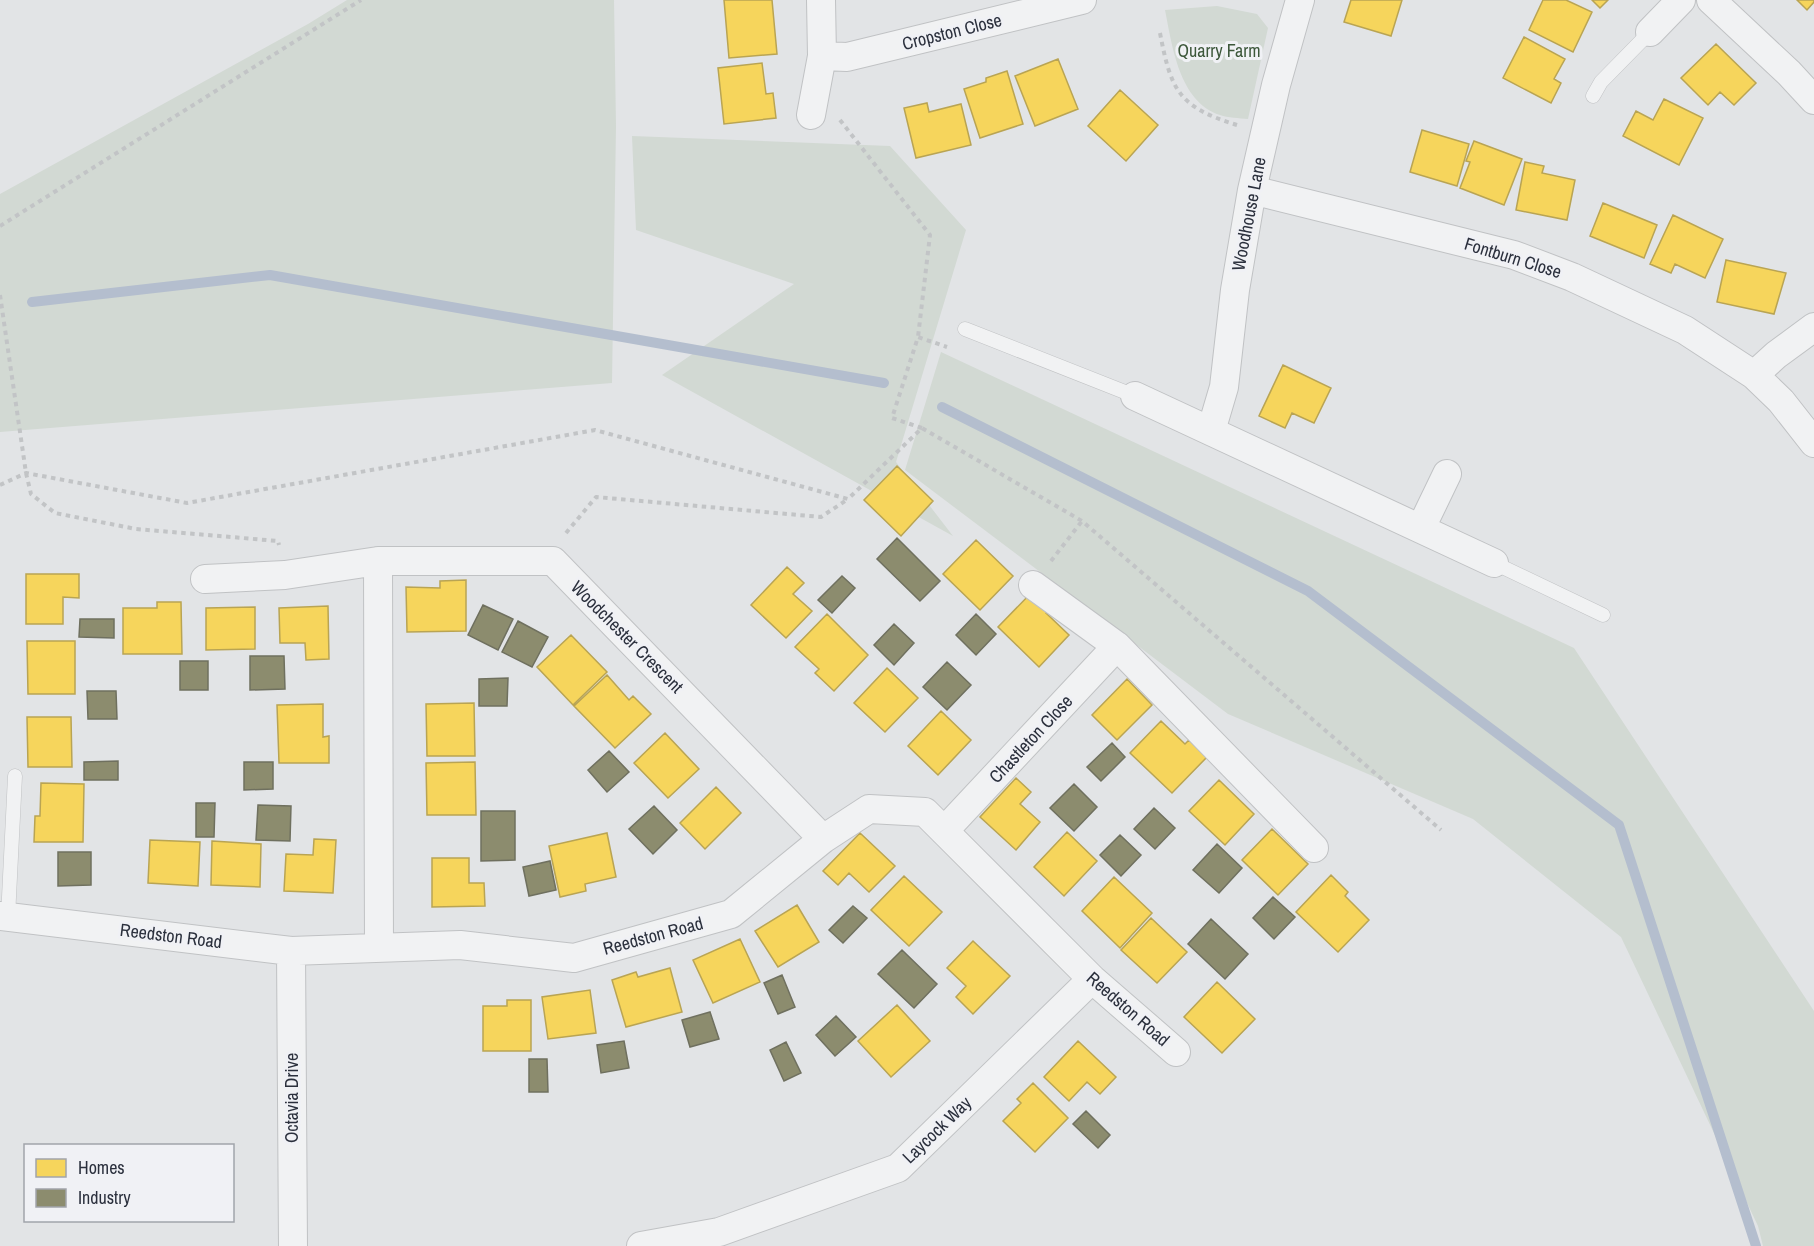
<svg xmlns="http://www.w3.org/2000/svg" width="1814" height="1246" viewBox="0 0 1814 1246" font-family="'Archivo Narrow',sans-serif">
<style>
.green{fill:#d2d9d3}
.homes{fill:#f6d55c;stroke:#b9a453;stroke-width:1.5}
.industry{fill:#8c8c6e;stroke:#6f705f;stroke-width:1.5}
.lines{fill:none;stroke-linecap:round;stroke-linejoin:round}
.stream{stroke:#b4bece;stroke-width:10}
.service-casing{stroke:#c0c2c4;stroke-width:15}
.minor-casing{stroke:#c0c2c4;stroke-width:30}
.path{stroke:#c2c4c6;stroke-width:4;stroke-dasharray:4.5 4.5;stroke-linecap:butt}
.service{stroke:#f1f2f3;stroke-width:14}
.minor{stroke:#f1f2f3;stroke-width:28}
.labels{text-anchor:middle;stroke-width:6;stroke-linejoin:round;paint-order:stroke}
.street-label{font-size:18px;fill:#2b303d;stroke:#f0f1f5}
.park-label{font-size:18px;fill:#3c573a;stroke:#f0f1f5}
</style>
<rect width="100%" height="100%" fill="#e2e4e6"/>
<path class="green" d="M347,0H614L616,126L612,383L0,432V194L308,24Z
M1217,6L1257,14L1268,28L1248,119C1239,118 1228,118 1220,115C1179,102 1172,45 1165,10Z
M632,136L890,146L966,230L896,462L953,536L662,375L794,284L636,230Z
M941,352L1574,648L1814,1011V1246H1763L1758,1226L1621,937L1473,819L1228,714L905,470Z"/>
<path class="homes" d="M724,0H772L777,54L729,58Z
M1351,0H1402L1391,36L1344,22Z
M1543,0H1566L1592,12L1573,52L1529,30Z
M1592,0H1608L1600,8Z
M1797,0H1814V2L1807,10Z
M1524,37L1565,59L1554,79L1561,83L1551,103L1503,78Z
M1716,44L1756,83L1734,105L1720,92L1708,105L1681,78Z
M1058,59L1078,109L1035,126L1015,76Z
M762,63L766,94L773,93L776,118L724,124L718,68Z
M1007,71L1023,124L980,138L964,89L986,82V78Z
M1120,90L1158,125L1126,161L1088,126Z
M1664,99L1703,118L1679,165L1623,136L1636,111L1653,120Z
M927,103L929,112L961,104L971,145L916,158L904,108Z
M1422,130L1469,144L1457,186L1410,172Z
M1474,141L1522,159L1504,205L1460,188L1470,162L1466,161Z
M1525,162L1544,166L1542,173L1575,180L1567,220L1516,210Z
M1603,203L1657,225L1644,258L1590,236Z
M1673,215L1723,239L1705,278L1675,264L1671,273L1650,264Z
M1726,260L1786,273L1774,314L1717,302Z
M1283,365L1331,388L1314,423L1292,413L1285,428L1259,416Z
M897,466L933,501L901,536L864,500Z
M976,540L1013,576L980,610L943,574Z
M787,567L804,583L793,594L812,611L786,638L751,605Z
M26,574H79V598L63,597V624H26Z
M466,580V631L407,632L406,587L440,588V581Z
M1033,591L1052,608L1046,613L1069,635L1039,667L998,627Z
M157,602H181L182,654H123V608H157Z
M328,606L329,659L306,660L305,643H280L279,608Z
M255,607V649L206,650V608Z
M827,614L868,655L834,691L815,673L819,669L795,647Z
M571,635L607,672L573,705L537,667Z
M27,641H75V694H28Z
M887,668L918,698L885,732L854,703Z
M607,675L629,700L633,696L651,714L615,748L574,706Z
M1127,679L1152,705L1117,740L1092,715Z
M474,703L475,756H427L426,704Z
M323,704V737L329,736V763H279L277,705Z
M941,711L971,740L938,775L908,746Z
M27,717H71L72,767H28Z
M1161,721L1185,744L1189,740L1207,757L1172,793L1130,753Z
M665,733L699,769L668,798L634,763Z
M475,762L476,815H427L426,763Z
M1016,778L1031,792L1020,804L1040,822L1016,850L980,817Z
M1219,780L1254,814L1225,845L1189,811Z
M41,783L84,784L83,842H34L35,816H40Z
M716,787L741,813L705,849L680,823Z
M1272,829L1308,864L1278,895L1242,860Z
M1067,832L1097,861L1064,896L1034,867Z
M607,833L616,877L585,884L586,891L560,897L549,846Z
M860,833L895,866L869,892L849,873L838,885L823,871Z
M314,839L336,840L333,893L284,891L286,854L313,855Z
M150,840L200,842L198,886L148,883Z
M212,841L261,844L260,887L211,885Z
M432,858H469V883H484L485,906L432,907Z
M1331,875L1348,892L1345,896L1369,920L1338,952L1296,912Z
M904,876L942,912L909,946L871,910Z
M1114,877L1152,913L1120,948L1082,911Z
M797,905L819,942L778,967L755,931Z
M1151,918L1187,952L1157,983L1121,950Z
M740,939L760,982L713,1003L693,960Z
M973,941L1010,976L973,1014L956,997L966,986L947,968Z
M670,968L682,1012L626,1027L612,980L636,972L638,977Z
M1217,982L1255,1019L1222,1053L1184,1017Z
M590,990L596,1033L548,1039L542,997Z
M507,1000H531V1051H483V1006H507Z
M897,1005L930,1041L891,1077L858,1041Z
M1078,1041L1116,1077L1100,1094L1087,1082L1069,1101L1044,1077Z
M1033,1083L1068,1118L1035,1152L1003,1121L1021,1103L1017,1099Z"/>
<path class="industry" d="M897,538L940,581L920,601L877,559Z
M842,576L855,588L832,613L818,600Z
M483,605L513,619L498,650L468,635Z
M976,614L996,634L976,655L956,635Z
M80,619H114V638L79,637Z
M518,621L548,637L532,667L502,652Z
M894,624L914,643L894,665L874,645Z
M250,656H284L285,689L250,690Z
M180,661H208V690H180Z
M947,662L971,685L947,710L923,687Z
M508,678L507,706H479V679Z
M87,691H116L117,719H88Z
M1112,743L1125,757L1101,781L1087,767Z
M609,751L629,772L607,792L588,770Z
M118,761V780H84V762Z
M244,762H273V789L244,790Z
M1074,784L1097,807L1074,831L1050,808Z
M196,803H215L214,837H196Z
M258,805L291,806L290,841L256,840Z
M654,806L677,830L653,854L629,829Z
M1154,808L1175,828L1155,849L1134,829Z
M481,811H515V860L481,861Z
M1120,835L1141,855L1121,876L1100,855Z
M1217,844L1242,868L1219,893L1193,870Z
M58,852H91V885L58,886Z
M550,861L556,890L529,896L523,867Z
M1273,897L1295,917L1274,939L1253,918Z
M853,906L867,918L843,943L829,930Z
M1211,919L1248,954L1225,979L1188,944Z
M902,950L937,984L914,1008L878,974Z
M782,975L795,1007L778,1014L764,983Z
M710,1012L719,1039L690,1047L682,1020Z
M836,1016L856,1037L835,1056L816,1035Z
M624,1041L629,1068L601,1073L597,1045Z
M786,1042L801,1073L784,1081L770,1050Z
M529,1059H547L548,1092H529Z
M1086,1111L1110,1135L1098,1148L1073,1124Z"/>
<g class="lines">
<path class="stream" d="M32,302L270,275L884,383
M942,407L1308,591L1619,825L1756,1246"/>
<g class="service-casing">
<path id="service" d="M1593,96L1601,82L1650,32
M965,329L1135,396
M1494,563L1603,615
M8,917L15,776"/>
</g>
<g class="minor-casing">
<path id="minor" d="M1711,0L1789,73L1814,100
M1650,32L1681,0
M822,56L847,57L1082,0
M811,115L822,56L821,0
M1252,190L1514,255L1572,277L1685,330L1754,375L1781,401L1814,443
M1754,375L1776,355L1814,327
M1135,396L1494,563
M1211,431L1224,387L1235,290L1252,190L1276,85L1300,0
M1421,528L1447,474
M378,561L379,948
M205,579L285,575L378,561H553L823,839
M1033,585L1117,646L1314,848
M944,831L1117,646
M0,916L291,951L460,945L574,958L731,914L823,839L869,809L925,812L1092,979L1176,1052
M291,951L293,1246
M641,1246L719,1232L898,1168L1092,979"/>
</g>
<path class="path" d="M1160,33C1171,90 1178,107 1237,125
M840,120L930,235L918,337
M0,226L361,0
M0,295L26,473L31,494L55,513L136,529L278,541L279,545
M922,428L892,418L918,337L947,347
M0,485L26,473L187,503L595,430L848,499L922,428L1082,521L1441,830
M566,533L596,497L821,517L848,499
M1051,561L1082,521"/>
<use href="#service" class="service"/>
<use href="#minor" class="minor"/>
</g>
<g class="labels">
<g class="street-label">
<text transform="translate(952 32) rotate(-14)" y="6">Cropston Close</text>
<text transform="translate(1249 214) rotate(-79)" y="6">Woodhouse Lane</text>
<text transform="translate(1513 258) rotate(17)" y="6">Fontburn Close</text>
<text transform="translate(627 637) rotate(45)" y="6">Woodchester Crescent</text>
<text transform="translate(1031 739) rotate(-47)" y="6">Chastleton Close</text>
<text transform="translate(171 936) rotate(7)" y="6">Reedston Road</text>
<text transform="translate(653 936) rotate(-15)" y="6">Reedston Road</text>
<text transform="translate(1128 1009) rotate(41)" y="6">Reedston Road</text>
<text transform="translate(292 1098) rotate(-90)" y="6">Octavia Drive</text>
<text transform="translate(937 1130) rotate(-44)" y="6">Laycock Way</text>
</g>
<g class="park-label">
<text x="1219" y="57">Quarry Farm</text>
</g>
</g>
<rect x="24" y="1144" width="210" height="78" fill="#f0f1f5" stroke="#a1a4ab" stroke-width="1.5"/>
<rect x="36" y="1159" width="30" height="18" fill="#f6d55c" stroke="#a1a4ab" stroke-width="1.5"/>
<text x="78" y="1174" font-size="18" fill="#2b303d">Homes</text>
<rect x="36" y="1189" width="30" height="18" fill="#8c8c6e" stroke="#a1a4ab" stroke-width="1.5"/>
<text x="78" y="1204" font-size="18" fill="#2b303d">Industry</text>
</svg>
